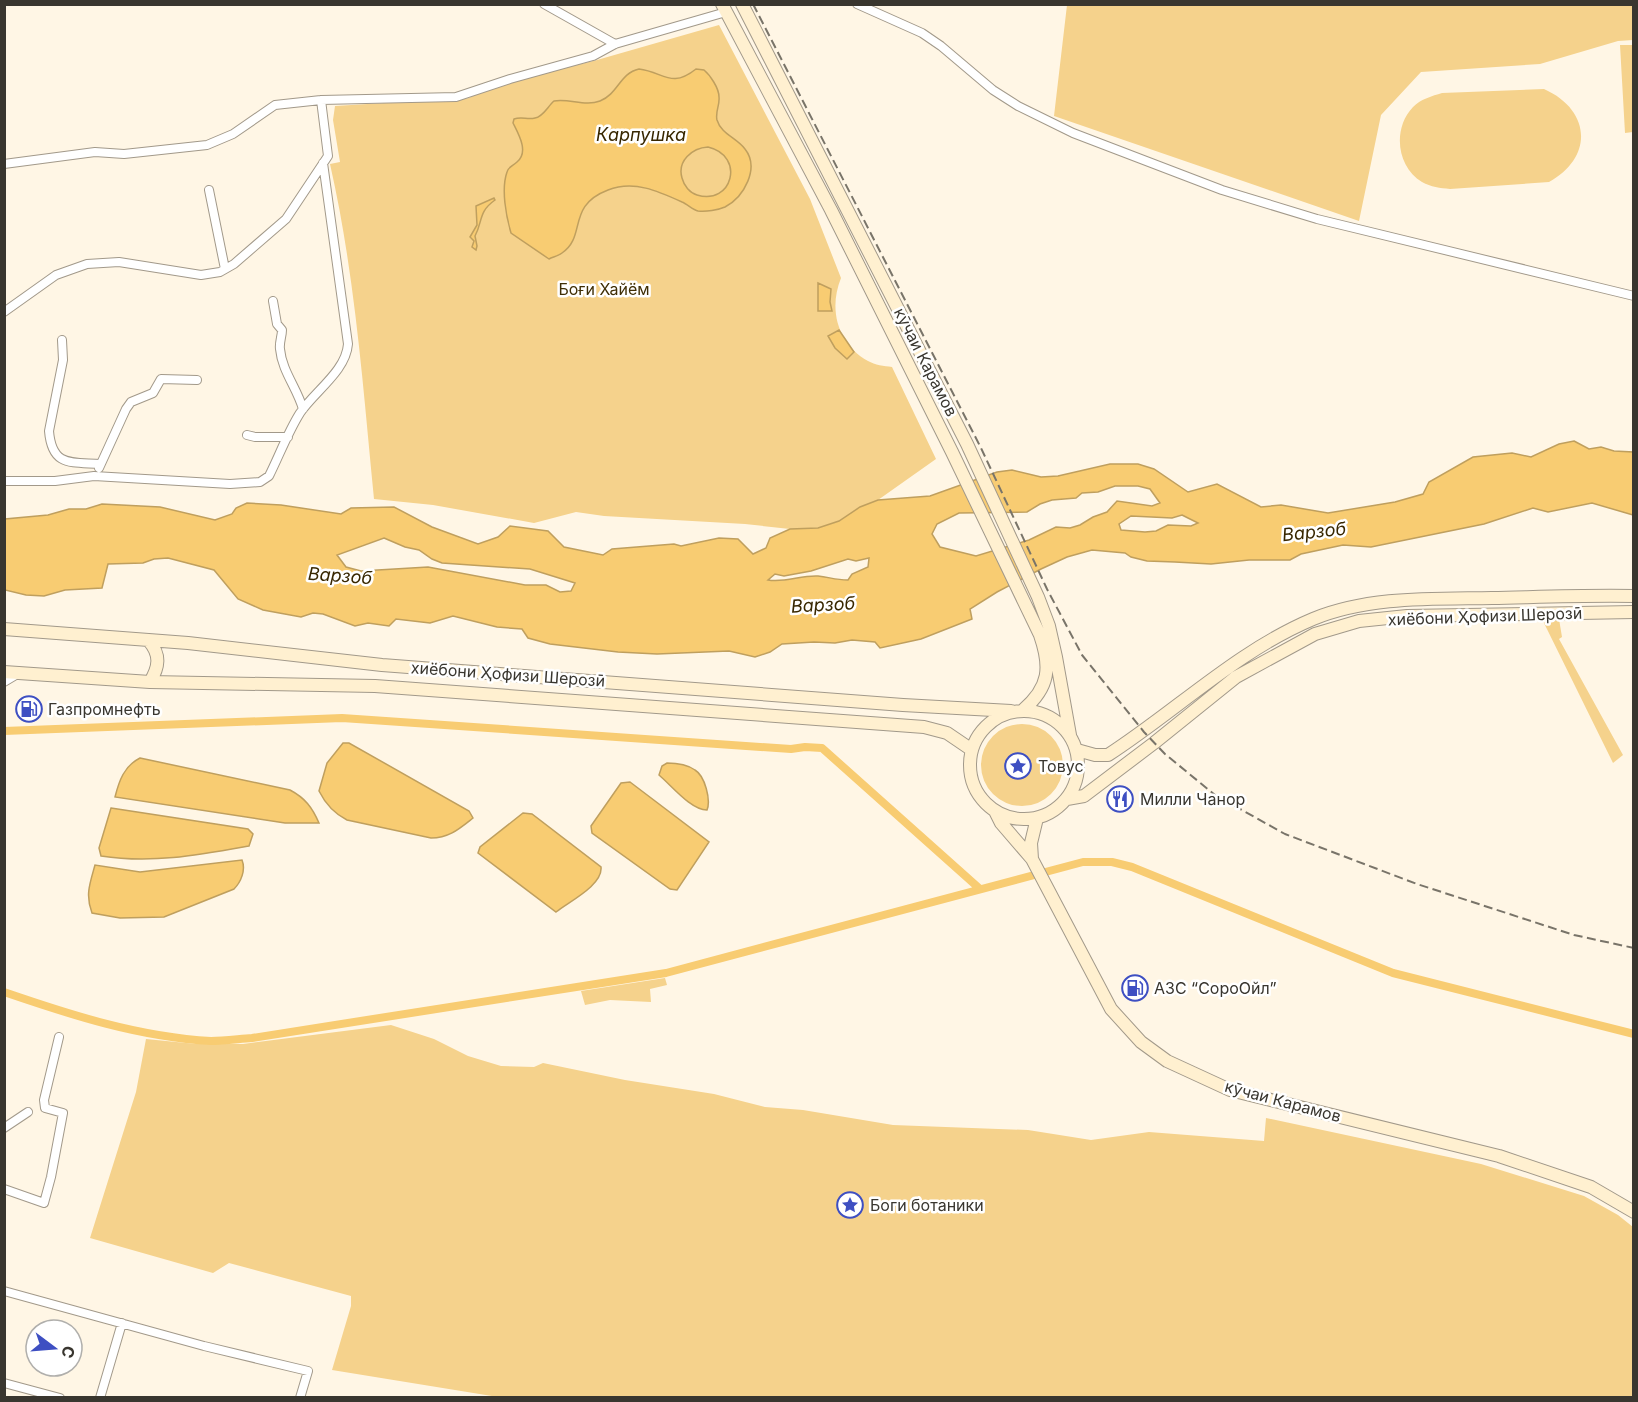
<svg xmlns="http://www.w3.org/2000/svg" width="1638" height="1402" viewBox="0 0 1638 1402" font-family="Inter,sans-serif">
<style>
.green{fill:#f5d28c}
.water{fill:#f8cc72;stroke:#bf9f5e;stroke-width:1.5;fill-rule:evenodd}
.lines{fill:none;stroke-linecap:round;stroke-linejoin:round}
.canal{stroke:#f8cc72;stroke-width:8}
.street-casing{stroke:#a2998a;stroke-width:10}
.secondary-casing{stroke:#a2998a;stroke-width:14}
.street{stroke:#fff;stroke-width:8}
.secondary{stroke:#fff0d0;stroke-width:12}
.rail{stroke:#797469;stroke-width:2;stroke-dasharray:9 4.5;stroke-linecap:butt}
.labels{text-anchor:middle;stroke-width:5;stroke-linejoin:round;paint-order:stroke}
.park-label{font-size:16px;fill:#3f2e05;stroke:#fff}
.street-label{font-size:16px;fill:#39362f;stroke:#fff}
.poi-label{font-size:16px;fill:#39362f;stroke:#fff;text-anchor:start}
.water-label{font-size:18px;font-style:italic;fill:#382700;stroke:#fff}
</style>
<rect width="100%" height="100%" fill="#fff6e5"/>
<path class="green" d="M1067,5H1633V40L1618,41L1540,64L1421,72L1381,115L1359,221L1054,116Z
M719,25L810,199L841,278C828,310 838,344 868,361C875,365 884,366 892,367L936,459L878,500L860,507L839,521L818,528L790,529L745,524L604,516L576,512L534,523L433,505L374,499C363,387 355,274 330,164L340,162L333,120L335,106L417,101H453L469,98L488,87L597,60Z
M1620,45H1633V132L1625,133Z
M1544,89C1591,110 1594,157 1549,182L1450,189C1440,188 1431,187 1422,182C1397,167 1392,129 1413,107C1421,99 1432,96 1442,93Z
M1542,619H1559L1562,637L1559,639L1623,755L1613,763Z
M981 765a41 41 0 1 1 82 0a41 41 0 1 1-82 0Z
M665,978L667,985L650,989L651,1002L610,1000L585,1005L581,991Z
M391,1025L434,1039L468,1056L501,1066L534,1067L543,1063L625,1080L714,1094L765,1107L803,1110L893,1125L1028,1130L1091,1140L1149,1132L1264,1141L1266,1118L1481,1164L1584,1196L1618,1215L1633,1227V1397H498L332,1370L351,1306V1296L229,1263L213,1273L90,1238L136,1092L146,1039L196,1044H243Z"/>
<path class="water" d="M639,69C664,72 671,89 696,69L704,70C710,75 719,88 719,97C720,105 715,112 717,120C721,134 737,138 745,149C760,168 744,197 725,207C718,210 706,212 698,211C693,210 687,204 682,202C658,191 634,180 608,190C566,206 587,236 562,253C558,256 553,257 549,259L511,233C506,216 501,189 507,172C508,167 513,166 517,162C529,152 519,135 513,123L514,119C522,116 527,120 535,118C543,117 548,106 554,101C569,98 585,107 600,101C618,94 620,73 639,69ZM708,147C746,156 732,206 697,195C690,193 684,186 682,178C677,161 692,148 708,147Z
M494,198L495,200C478,212 483,221 475,236L477,246L476,250L472,247L474,241L470,237L477,225L476,206Z
M818,283L831,289L830,302L832,311H818Z
M839,330L854,352L847,359L835,348L828,336Z
M1574,441L1589,449L1601,447L1614,451L1633,452V515L1592,503L1548,512L1533,508L1484,524L1371,547L1343,545L1301,554L1290,560H1249L1211,564L1175,562L1147,561L1131,557L1125,553L1092,550L1067,557L1041,569L997,592L970,609L972,619L921,639L880,648L875,642L852,640L835,643L814,642L782,644L770,652L755,657L729,651L657,654L618,652L550,644L528,638L522,629L497,627L453,616L430,623L396,619L389,626L368,623L355,626L323,614L313,613L301,617L263,610L238,599L214,570L168,558L154,559L143,563L108,564L102,588L65,590L44,596L26,595L5,590V519L48,515L69,509H86L102,504L160,507L215,520L232,514L236,508L247,503L281,505L341,514L351,508L394,507L432,527L478,544L498,537L510,526L548,531L564,547L603,555L612,549L674,544L681,546L719,538L738,539L753,554L766,548L770,538L790,529L818,528L839,521L860,507L878,500L930,496L997,472L1012,470L1041,477L1058,476L1110,464H1138L1154,469L1188,492L1217,484L1261,507L1281,505L1328,513L1395,502L1423,494L1429,482L1473,457L1512,453L1531,457L1559,444ZM1115,486H1138L1150,489L1160,503L1152,506L1117,501L1107,512L1093,517L1080,525L1070,528L1056,527L1029,540L976,556L940,547L932,534L937,524L959,513L1027,512L1040,504L1052,500L1076,498L1082,493L1098,492ZM1182,515L1198,523L1191,526L1168,525L1156,531L1145,532L1121,530L1119,524L1131,516L1172,518ZM384,538L405,547L419,550L432,559L442,563L530,569L575,583L571,591L560,592L546,585H525L428,567L361,571L346,567L337,555ZM869,558L868,567L852,574L848,580C835,580 829,577 818,576C801,575 785,583 768,580L775,574L784,576L811,571L848,559L856,561Z
M343,743H349L469,811L473,818C459,829 449,838 431,838L347,820C335,814 325,803 319,791L327,763Z
M140,758L290,790C305,798 312,807 319,823H285L115,797C119,781 124,766 140,758Z
M667,763C676,763 688,765 695,770C705,776 711,800 707,810C691,810 672,786 659,775L662,766Z
M630,782L709,842L677,890L670,889L592,833L591,826L621,783Z
M111,808L248,829L253,834L249,846C199,855 152,864 101,856L99,848Z
M523,813L532,814L601,867C603,885 570,901 556,912L478,853L480,847Z
M242,860C246,870 241,882 234,889L164,917L120,918L92,913C85,895 90,883 95,865L140,872Z"/>
<g class="lines">
<path class="canal" d="M4,731L342,718L791,749L805,747L822,748L980,889
M4,992C71,1015 139,1037 211,1041C224,1041 238,1039 252,1038L666,973L1083,862H1112L1132,867L1393,973L1634,1034"/>
<g class="street-casing">
<path id="street" d="M544,4L615,44
M857,4L922,33L941,46L993,90L1018,106L1073,133L1222,190L1317,219L1634,296
M4,164L95,152L124,154L207,145L233,134L275,105L321,100L456,97L510,79L593,56L615,44L726,12
M209,190L225,269
M273,301L277,324L282,330C282,336 279,343 280,349C282,371 297,388 303,409
M4,312L56,275L87,264L119,262L201,275L220,272L234,264L286,219L328,156L321,100
M62,340L63,360L49,431C52,467 71,462 100,464
M247,435L255,437H288
M99,468L126,409L131,402L153,393L161,379L197,380
M4,481H55L94,476L230,484L260,482L269,476C279,456 288,432 300,413C315,391 346,371 348,344L323,163
M4,682L19,673
M4,1128L28,1112
M4,1189L44,1203L51,1177L63,1113L45,1108L44,1100L59,1037
M4,1291L204,1346L308,1371L300,1398
M4,1383L60,1398
M100,1398L122,1323"/>
</g>
<g class="secondary-casing">
<path id="secondary" d="M722,4L831,210L952,452L1040,635C1051,667 1050,687 1023,710
M742,4L967,444L1038,597L1049,626L1056,657L1070,735
M4,629L188,643L382,665L903,705L1011,711
M149,641C161,655 159,667 150,682
M4,672L150,682L375,686L924,727L947,733L972,750
M970 765a54 54 0 1 1 108 0a54 54 0 1 1-108 0Z
M1077,750L1095,755H1108C1176,711 1237,651 1313,619C1369,596 1433,599 1492,598C1539,597 1586,595 1634,596
M1067,799L1084,796L1154,743L1236,677L1315,634L1359,621L1407,616L1634,612
M995,811L1001,823L1032,859L1111,1009L1141,1042L1167,1061L1230,1090L1499,1156L1591,1187L1634,1212
M1032,859L1031,843L1037,818"/>
</g>
<use href="#street" class="street"/>
<use href="#secondary" class="secondary"/>
<path class="rail" d="M753,4L981,448L1047,589L1082,655L1144,732L1165,754L1215,795L1285,834L1417,884L1574,935L1634,948"/>
</g>
<defs>
<g id="fuel-ring" transform="scale(1.35)"><circle r="9.5" fill="#fff" stroke="#3e4fc2" stroke-width="1.5"/><path d="M-5.5-6h7V0h2V4h1.3V-2.5L3-4.5l.8-.8L6-3V5H2.5V1h-1V6h-7ZM-4.2-4.7v3.2H.2V-4.7Z" fill="#3e4fc2"/></g>
<g id="sight-ring" transform="scale(1.35)"><circle r="9.5" fill="#fff" stroke="#3e4fc2" stroke-width="1.5"/><path d="M0-6L1.8-2.2L6-1.7L2.9 1.2L3.7 5.4L0 3.3L-3.7 5.4L-2.9 1.2L-6-1.7L-1.8-2.2Z" fill="#3e4fc2"/></g>
<g id="restaurant-ring" transform="scale(1.35)"><circle r="9.5" fill="#fff" stroke="#3e4fc2" stroke-width="1.5"/><path d="M-5-6h1v4h1v-4h1v4h1v-4h1v5L-1.5 .5V6h-2V.5L-5-1ZM5-6V6H3V1.5H1.5Q1.5-4 5-6Z" fill="#3e4fc2"/></g>
</defs>
<g fill-rule="evenodd">
<use href="#fuel-ring" x="29" y="709"/>
<use href="#sight-ring" x="1018" y="766"/>
<use href="#restaurant-ring" x="1120" y="799"/>
<use href="#fuel-ring" x="1135" y="988"/>
<use href="#sight-ring" x="850" y="1205"/>
</g>
<g class="labels">
<g class="park-label">
<text x="604" y="295">Боғи Хайём</text>
</g>
<g class="street-label">
<text transform="translate(926 362) rotate(63)" y="6">кӯчаи Карамов</text>
<text transform="translate(1485 616) rotate(-2)" y="6">хиёбони Ҳофизи Шерозӣ</text>
<text transform="translate(508 674) rotate(4)" y="6">хиёбони Ҳофизи Шерозӣ</text>
<text transform="translate(1283 1101) rotate(15)" y="6">кӯчаи Карамов</text>
</g>
<g class="poi-label">
<text x="48" y="715">Газпромнефть</text>
<text x="1038" y="772">Товус</text>
<text x="1140" y="805">Милли Чанор</text>
<text x="1154" y="994">АЗС “СороОйл”</text>
<text x="870" y="1211">Боги ботаники</text>
</g>
<g class="water-label">
<text x="641" y="141">Карпушка</text>
<text transform="translate(1314 532) rotate(-6)" y="6">Варзоб</text>
<text transform="translate(340 576) rotate(4)" y="6">Варзоб</text>
<text transform="translate(823 605) rotate(-3)" y="6">Варзоб</text>
</g>
</g>
<rect width="1638" height="1402" fill="none" stroke="#39362f" stroke-width="12"/>
<g transform="translate(54 1348) rotate(106)"><circle r="28" fill="#ffffff" stroke="#b0afac" stroke-width="1.5"/>
<path d="M0-4.5L10 22L0 15L-10 22Z" fill="#3e4fc2"/>
<text y="-9" font-size="16" font-weight="bold" text-anchor="middle" fill="#39362f">С</text>
</g>
</svg>
